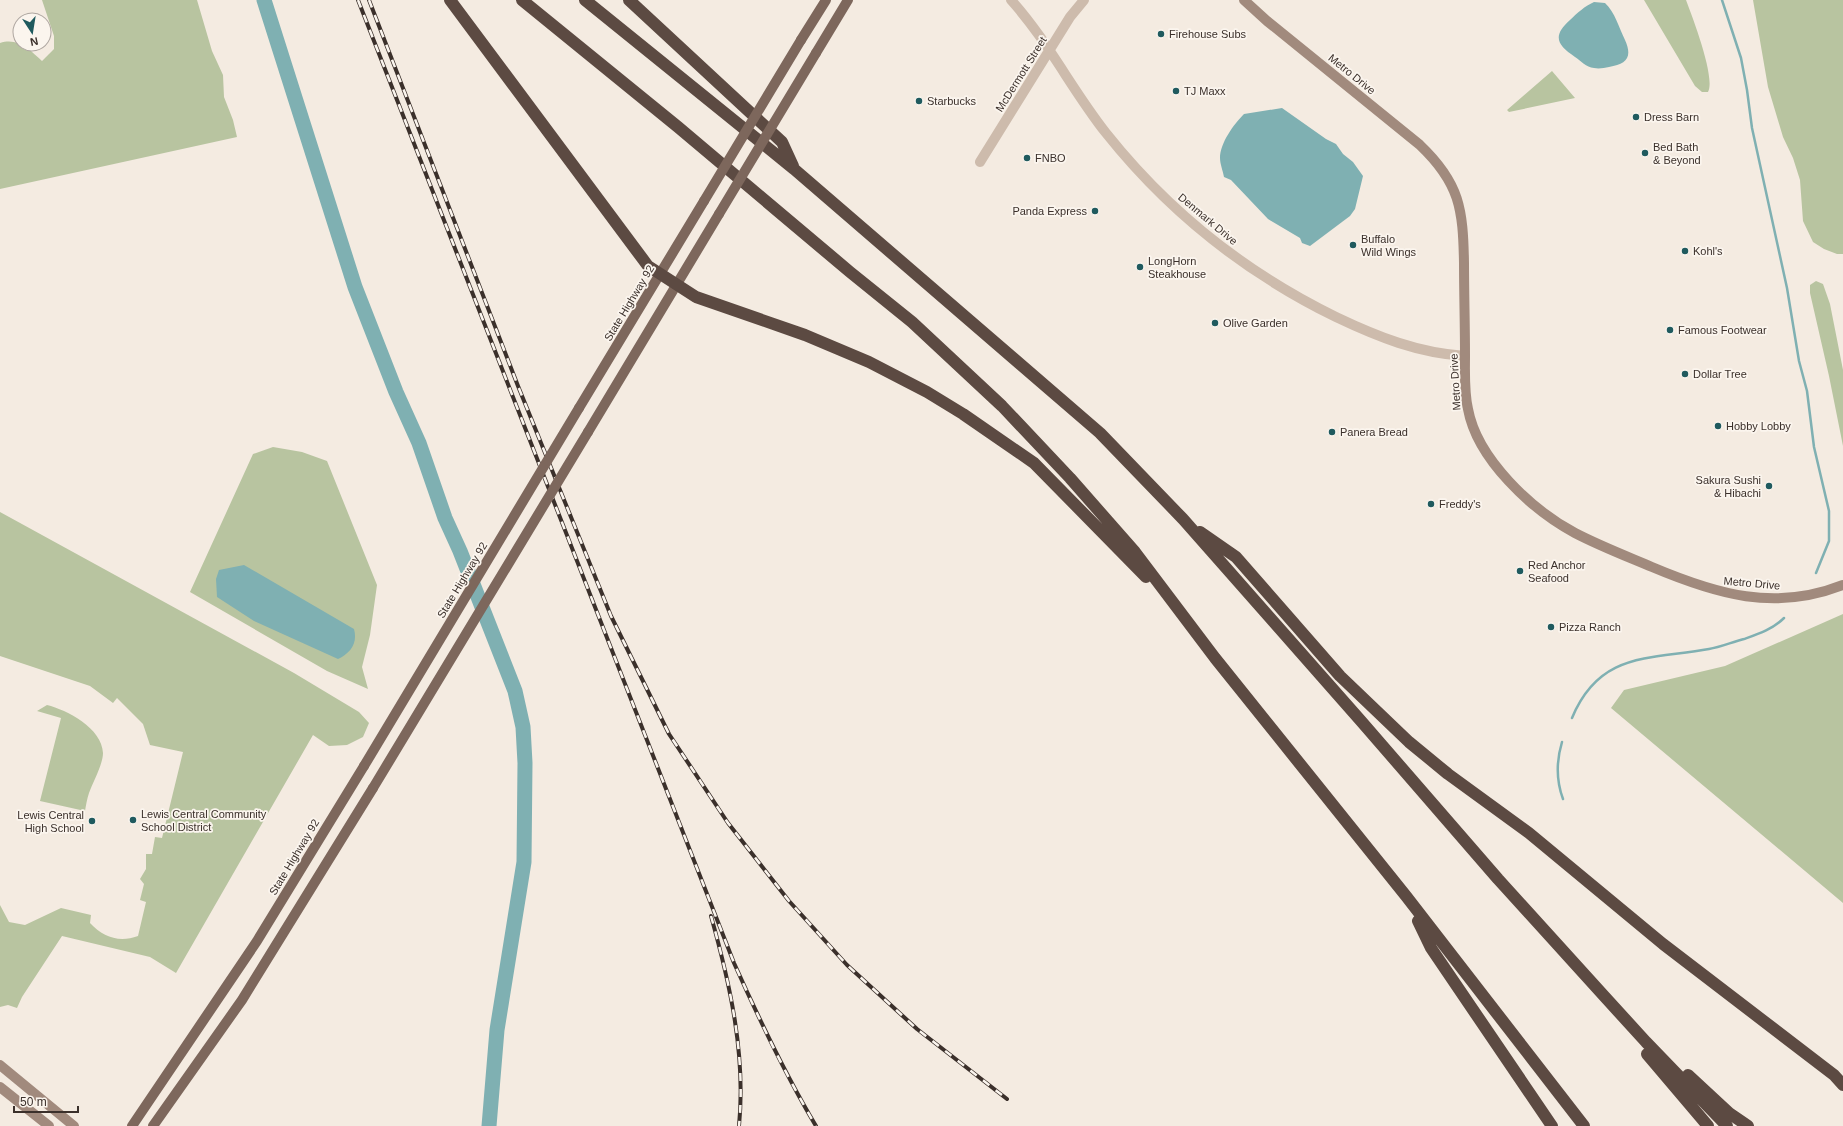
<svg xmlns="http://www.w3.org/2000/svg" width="1843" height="1126" viewBox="0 0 1843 1126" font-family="Helvetica,sans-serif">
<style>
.green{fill:#b8c4a0}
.water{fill:#7fb0b2}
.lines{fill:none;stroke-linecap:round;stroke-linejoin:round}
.stream{stroke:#7fb0b2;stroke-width:2.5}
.river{stroke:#7fb0b2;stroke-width:15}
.street{stroke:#cdbbac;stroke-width:10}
.secondary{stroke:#a18a7d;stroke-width:10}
.primary{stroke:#7d675c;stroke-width:10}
.highway{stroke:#5c4a42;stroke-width:12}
.rail-casing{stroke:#3b302b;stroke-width:4}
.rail{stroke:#fbf5ee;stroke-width:2.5;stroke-dasharray:8;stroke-linecap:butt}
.primary-bridge{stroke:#7d675c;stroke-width:10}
.poi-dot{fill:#1f5a5e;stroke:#fbf5ee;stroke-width:1.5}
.labels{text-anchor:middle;stroke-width:3.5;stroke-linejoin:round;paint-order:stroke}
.poi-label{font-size:11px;fill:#3b302b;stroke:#fbf5ee;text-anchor:start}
.street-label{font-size:11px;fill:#3b302b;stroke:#fbf5ee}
</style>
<rect width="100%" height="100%" fill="#f4ebe1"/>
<path class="green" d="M42,0H197L212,51L223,75L224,97L233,120L237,137L0,189V43C18,37 30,50 42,61L54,49V36Z
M1644,0H1686C1692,16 1716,78 1708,92H1702L1695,86Z
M1753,0H1843V254H1837L1824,249L1813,242L1803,221L1800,180L1793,158L1783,137L1768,87Z
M1552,71L1575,98L1509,112L1507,110Z
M1816,281L1823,284L1830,304L1843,370V446L1829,376L1810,293V285Z
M273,447L302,452L327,461L377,585L370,635L362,667L368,689L327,671L190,592L253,454Z
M0,512L294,673L359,712L369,723L363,737L347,745L329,746L313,735L176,973L150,957L62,936L22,997L17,1008L8,1005L0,1007V905L9,922L25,925L61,908L91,915L90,923C103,937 119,943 138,936L146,902L140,900L144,884L140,879L146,869V854H152L155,837L162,838L183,752L150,745L143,724L117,698L113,703L90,686L0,656Z
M1843,614V903L1611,708L1624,690L1725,666Z
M47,705C67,710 102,728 103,753C103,764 93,782 89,793C87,799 86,805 85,811L40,801L61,718L37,711Z"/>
<path class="water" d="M1594,2L1605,3C1615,12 1619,28 1625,40C1633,58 1626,64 1609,67C1604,68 1599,69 1594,68C1586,67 1581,61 1575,57C1557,45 1552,36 1570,20C1577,13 1585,6 1594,2Z
M1282,108L1326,139L1336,144L1343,154L1353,162L1363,176L1355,209L1350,216L1310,246L1302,243L1300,238L1268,219L1231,180L1224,177C1223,171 1220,164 1220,158C1220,143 1234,124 1244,114Z
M244,565L354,629C358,644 350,653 338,659L254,621L217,597L216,579L219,570Z"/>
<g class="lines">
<path class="stream" d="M1722,0L1741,58L1747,90L1752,128L1787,288L1799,361L1807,391L1814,447L1829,511V541L1816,573
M1572,718C1600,651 1650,660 1709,649C1721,647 1732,642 1744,639C1758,634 1773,629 1784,618
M1562,742C1556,762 1556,780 1563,799"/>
<path class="river" d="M264,0L355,287L396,392L419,443L445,518L460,551L515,691L523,727L525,763L524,862L497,1030L489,1126"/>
<path class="street" d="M1011,0C1048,41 1072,90 1106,133C1168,211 1246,273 1336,317C1378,337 1418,353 1465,356
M980,162L1070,17L1084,0"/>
<path class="secondary" d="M1244,0L1267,21L1420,145C1460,183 1463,209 1464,263C1464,294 1465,324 1465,355C1465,373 1464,392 1468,409C1477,459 1532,510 1575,533C1600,546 1626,556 1652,567C1716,594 1775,612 1843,585
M0,1065L74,1126
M0,1087L49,1126"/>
<path class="primary" d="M801,40L826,0
M816,53L848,0
M579,408L704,201
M588,432L719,214
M132,1126L257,941L364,766
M153,1126L242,1000L373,788"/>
<path class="highway" d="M450,0L648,266L696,297L805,335L869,362L927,392L963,414L1034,463L1146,577
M522,0L678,127L850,272L912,322L1002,406L1070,478L1135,552L1215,658L1406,896L1584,1126
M585,0L794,169L1100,433L1183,519L1361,721L1498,879L1605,997L1646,1042L1727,1126
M629,0L782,142L793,166
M1200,532L1236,557L1340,676L1409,742L1448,774L1529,833L1663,944L1834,1075L1843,1085
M1418,921L1431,948L1552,1126
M1647,1054L1708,1126
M1688,1075L1729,1113L1748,1126"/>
<g class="rail-casing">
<path id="rail" d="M358,0L734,963C759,1019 785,1074 816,1126
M369,0L518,386L611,616L669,734L728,823L789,901L847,965L917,1029L1007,1099
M711,916C730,984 746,1055 739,1126"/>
</g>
<use href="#rail" class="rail"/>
<path class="primary-bridge" d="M704,201L801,40
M719,214L816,53
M364,766L579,408
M373,788L588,432"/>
</g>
<g class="poi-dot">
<circle cx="1161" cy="34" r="4"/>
<circle cx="1176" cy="91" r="4"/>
<circle cx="919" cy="101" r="4"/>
<circle cx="1636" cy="117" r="4"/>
<circle cx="1645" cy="153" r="4"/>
<circle cx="1027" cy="158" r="4"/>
<circle cx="1095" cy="211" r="4"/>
<circle cx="1353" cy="245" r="4"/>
<circle cx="1685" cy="251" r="4"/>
<circle cx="1140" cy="267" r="4"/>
<circle cx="1215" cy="323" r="4"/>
<circle cx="1670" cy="330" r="4"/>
<circle cx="1685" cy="374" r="4"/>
<circle cx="1718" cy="426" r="4"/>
<circle cx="1332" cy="432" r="4"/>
<circle cx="1769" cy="486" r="4"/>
<circle cx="1431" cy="504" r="4"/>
<circle cx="1520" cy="571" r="4"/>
<circle cx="1551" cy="627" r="4"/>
<circle cx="133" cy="820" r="4"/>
<circle cx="92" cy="821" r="4"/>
</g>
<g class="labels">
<g class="poi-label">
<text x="1169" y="38">Firehouse Subs</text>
<text x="1184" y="95">TJ Maxx</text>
<text x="927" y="105">Starbucks</text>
<text x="1644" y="121">Dress Barn</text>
<text x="1653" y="151">Bed Bath<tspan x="1653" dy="13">&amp; Beyond</tspan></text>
<text x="1035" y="162">FNBO</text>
<text x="1087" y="215" text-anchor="end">Panda Express</text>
<text x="1361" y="243">Buffalo<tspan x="1361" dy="13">Wild Wings</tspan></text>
<text x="1693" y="255">Kohl's</text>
<text x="1148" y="265">LongHorn<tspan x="1148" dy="13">Steakhouse</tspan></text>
<text x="1223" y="327">Olive Garden</text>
<text x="1678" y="334">Famous Footwear</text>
<text x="1693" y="378">Dollar Tree</text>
<text x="1726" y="430">Hobby Lobby</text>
<text x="1340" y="436">Panera Bread</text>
<text x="1761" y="484" text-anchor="end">Sakura Sushi<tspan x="1761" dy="13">&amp; Hibachi</tspan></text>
<text x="1439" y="508">Freddy's</text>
<text x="1528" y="569">Red Anchor<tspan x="1528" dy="13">Seafood</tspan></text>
<text x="1559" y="631">Pizza Ranch</text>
<text x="141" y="818">Lewis Central Community<tspan x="141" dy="13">School District</tspan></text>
<text x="84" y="819" text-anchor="end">Lewis Central<tspan x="84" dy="13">High School</tspan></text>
</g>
<g class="street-label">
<text transform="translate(1021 74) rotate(-58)" y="4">McDermott Street</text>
<text transform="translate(1352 74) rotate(39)" y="4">Metro Drive</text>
<text transform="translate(1208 219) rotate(40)" y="4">Denmark Drive</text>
<text transform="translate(629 303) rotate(-59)" y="4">State Highway 92</text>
<text transform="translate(1455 382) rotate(-93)" y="4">Metro Drive</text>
<text transform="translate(462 580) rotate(-59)" y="4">State Highway 92</text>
<text transform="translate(1752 583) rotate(5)" y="4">Metro Drive</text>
<text transform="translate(294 857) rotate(-59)" y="4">State Highway 92</text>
</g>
</g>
<g transform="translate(32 32) rotate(168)"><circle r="19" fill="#fbf5ee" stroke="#aea6a0"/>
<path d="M0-3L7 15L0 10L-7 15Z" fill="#1f5a5e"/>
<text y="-6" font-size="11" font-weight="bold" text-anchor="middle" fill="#3b302b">N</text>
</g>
<path d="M14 1106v6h64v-6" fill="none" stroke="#3b302b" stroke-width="2"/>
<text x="20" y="1106" font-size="12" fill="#3b302b" stroke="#fbf5ee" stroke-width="3" paint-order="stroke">50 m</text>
</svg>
